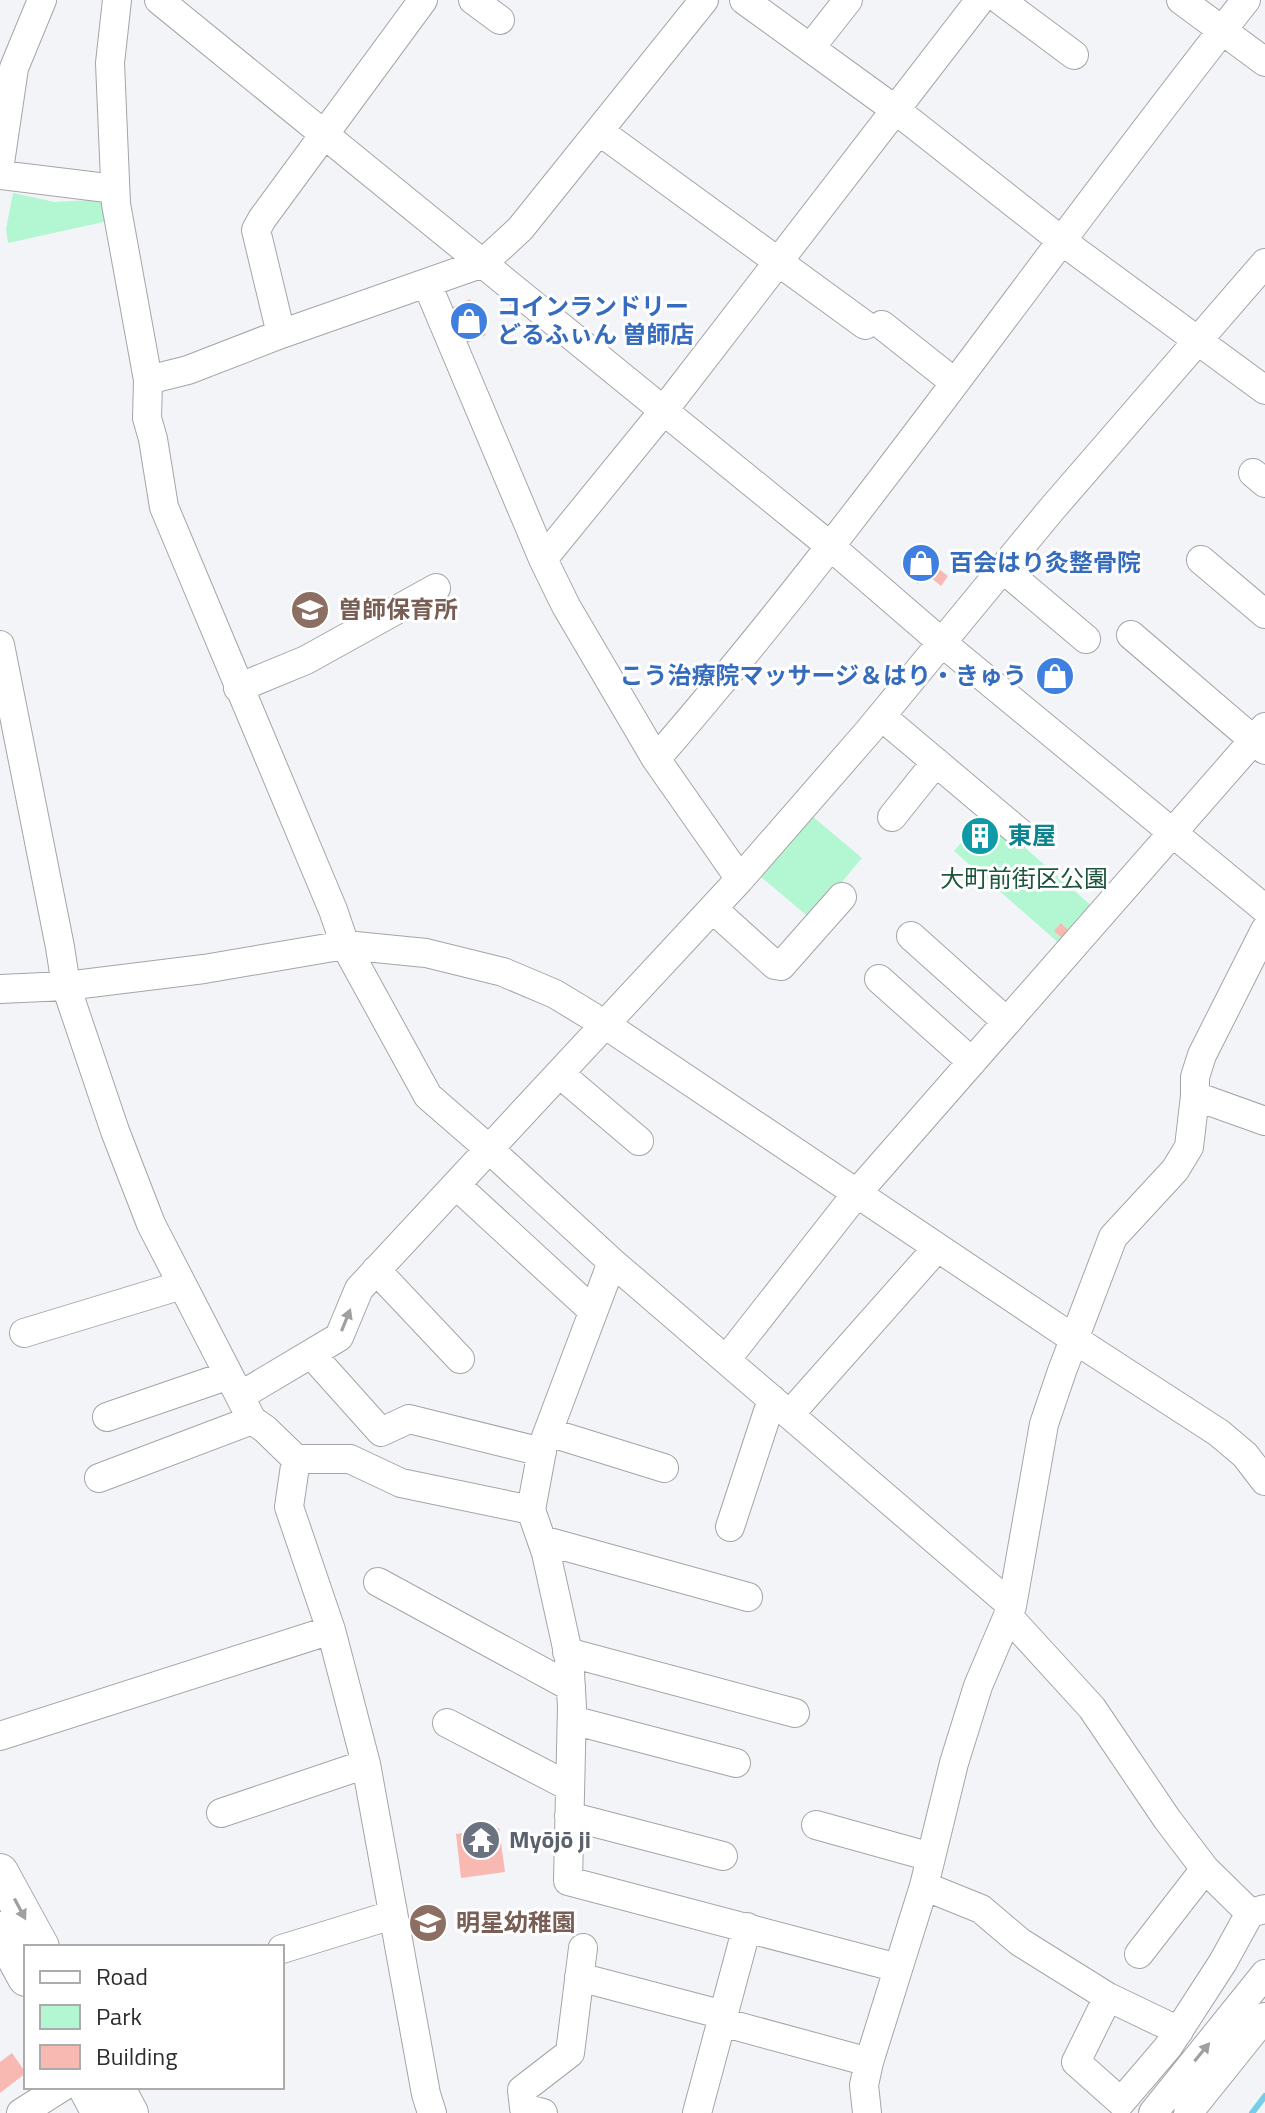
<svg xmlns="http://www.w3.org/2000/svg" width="1265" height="2113" viewBox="0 0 1265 2113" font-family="'Titillium Web','Noto Sans JP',sans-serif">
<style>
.green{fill:#b2f7d2}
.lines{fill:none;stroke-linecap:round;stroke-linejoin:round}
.stream{stroke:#75cde8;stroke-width:6}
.building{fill:#f7b9b1}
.minor-casing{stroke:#a4a5a8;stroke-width:30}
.major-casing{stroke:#a4a5a8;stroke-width:38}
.minor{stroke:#fff;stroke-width:28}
.major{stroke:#fff;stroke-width:36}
.oneway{fill:#a0a0a1}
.labels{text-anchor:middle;stroke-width:6;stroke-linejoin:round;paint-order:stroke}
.shop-label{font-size:24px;font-weight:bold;fill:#366cbe;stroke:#fff;text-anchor:start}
.education-label{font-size:24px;font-weight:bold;fill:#785e54;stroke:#fff;text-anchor:start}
.culture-label{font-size:24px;font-weight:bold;fill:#0d838f;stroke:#fff;text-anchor:start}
.park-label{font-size:24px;fill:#1b553b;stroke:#fff}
.worship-label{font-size:24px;font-weight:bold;fill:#5b616d;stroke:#fff;text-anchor:start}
</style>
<rect width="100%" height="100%" fill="#f3f4f8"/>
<path class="green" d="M13,193L55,202L108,199V221L8,243L6,229Z
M986,814L1094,908L1061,945L954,851Z
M812,816L862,858L811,919L761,877Z"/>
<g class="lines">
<path class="stream" d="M1252,2113L1265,2096"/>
</g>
<path class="building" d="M470,299L486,335L467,343L451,308Z
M919,554L948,576L941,586L925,573L918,584L904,573Z
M1047,657L1075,680L1063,695L1035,672Z
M982,827L989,833L977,846L970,840Z
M1061,923L1069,931L1062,938L1054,931Z
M499,1828L505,1872L461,1878L456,1834Z
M12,2053L26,2073L0,2093V2062Z"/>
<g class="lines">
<g class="minor-casing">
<path id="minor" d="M117,0L110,63L116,204L148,380L147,418L153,439L164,507L333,910L345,945L428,1096L489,1149L612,1262L1012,1606
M159,0L830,546L940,641L1265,909
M473,0L500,20
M744,0L897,111L1062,241L1265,390
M1000,0L1074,55
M1181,0L1265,62
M811,47L848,0
M599,131L865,325
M0,163L14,68L42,0
M0,175L115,189
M427,284L543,559L566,606L656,759L740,879
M882,325L954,382
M281,334L256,230L262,219L423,0
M148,380L188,370L281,334L483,263L520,229L704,0
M1253,473L1265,483
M543,559L657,419L980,0
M1201,560L1265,614
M1002,568L1086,639
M1131,635L1265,750
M0,645L60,947L66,986L115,1131L151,1224L252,1420L265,1429L296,1459H350L401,1483L531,1510
M238,688L306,660L436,588
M881,716L1020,833
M656,759C866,517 1047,251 1246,0
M892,817L936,762
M713,909L775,965L781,966L842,897
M911,936L1007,1022
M879,979L972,1062
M0,989L66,986L204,969L345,945L426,953L503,972L555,994L606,1025L1074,1339L1219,1433L1245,1455L1265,1481
M560,1074L639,1141
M1195,1096L1265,1121
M456,1185L593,1311
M612,1262L543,1445L531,1510L546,1553L569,1657L572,1707L568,1881L898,1968
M376,1270L460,1359
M24,1333L182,1285
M312,1355L381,1432L409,1419L542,1452
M726,1360L857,1193L1265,727
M240,1396L339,1337L359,1289L740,879L868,732L1051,510L1265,263
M790,1414L937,1248
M107,1417L229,1375
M548,1432L664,1468
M296,1459L289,1507L331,1630L366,1764L426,2094L432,2113
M99,1478L252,1420
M730,1527L772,1399
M542,1540L748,1597
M378,1582L571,1687
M1008,1616L1092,1708L1167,1819L1205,1869L1250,1913L1265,1909
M567,1652L795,1713
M572,1720L736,1763
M447,1723L570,1787
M0,1736L331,1630
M221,1813L366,1764
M569,1816L723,1856
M816,1825L931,1857
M924,1886L981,1909L1020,1942L1108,1997L1179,2031
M282,1949L392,1915
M1139,1954L1205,1869
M579,1977L724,2015
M1108,1997L1076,2062L1121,2102L1168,2047L1223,1962L1250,1913
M722,2022L869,2062
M21,2113L62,2087
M543,2113L524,2108L522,2090L570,2053L583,1948
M697,2113L747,1927
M867,2113L864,2085L869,2062L924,1886L954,1763L978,1686L1012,1606L1044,1424L1062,1371L1113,1237L1175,1170L1189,1147L1195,1096V1077L1202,1055L1265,930
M1153,2113L1265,1974
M1188,2113L1265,2017"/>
</g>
<g class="major-casing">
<path id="major" d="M0,1872L41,1947
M0,1930L26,1978
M86,2087L100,2113
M116,2087L130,2113"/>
</g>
<use href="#minor" class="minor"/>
<use href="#major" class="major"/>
</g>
<defs><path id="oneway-solid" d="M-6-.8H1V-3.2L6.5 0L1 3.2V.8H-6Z" transform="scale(2)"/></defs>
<g class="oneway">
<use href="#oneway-solid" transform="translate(346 1320) rotate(-68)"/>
<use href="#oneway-solid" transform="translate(20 1909) rotate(62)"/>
<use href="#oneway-solid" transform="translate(1202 2052) rotate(-51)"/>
</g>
<defs>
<g id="shop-disc" transform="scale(2)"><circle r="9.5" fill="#3f7fe0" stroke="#fff"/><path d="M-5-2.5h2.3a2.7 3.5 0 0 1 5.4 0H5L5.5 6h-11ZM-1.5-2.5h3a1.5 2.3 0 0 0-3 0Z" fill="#fff"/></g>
<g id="school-disc" transform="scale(2)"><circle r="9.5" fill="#8d6e63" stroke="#fff"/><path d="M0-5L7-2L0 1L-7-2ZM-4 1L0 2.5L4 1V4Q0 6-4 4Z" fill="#fff"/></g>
<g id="building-disc" transform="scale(2)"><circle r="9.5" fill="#0f9aa8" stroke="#fff"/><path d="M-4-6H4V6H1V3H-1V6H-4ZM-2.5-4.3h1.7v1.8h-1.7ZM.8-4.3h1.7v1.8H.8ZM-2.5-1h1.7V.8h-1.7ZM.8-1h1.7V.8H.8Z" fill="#fff"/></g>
<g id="temple-disc" transform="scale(2)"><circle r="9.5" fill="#6b7280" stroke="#fff"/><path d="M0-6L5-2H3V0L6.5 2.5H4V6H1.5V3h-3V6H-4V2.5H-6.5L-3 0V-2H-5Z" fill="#fff"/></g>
</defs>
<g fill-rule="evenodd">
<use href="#shop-disc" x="469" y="321"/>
<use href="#shop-disc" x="921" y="563"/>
<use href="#school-disc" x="310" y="610"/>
<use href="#shop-disc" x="1055" y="676"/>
<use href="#building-disc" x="980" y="836"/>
<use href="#temple-disc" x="481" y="1840"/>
<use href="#school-disc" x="428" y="1923"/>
</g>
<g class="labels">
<g class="shop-label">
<text x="497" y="315">コインランドリー<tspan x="497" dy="28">どるふぃん 曽師店</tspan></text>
<text x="949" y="571">百会はり灸整骨院</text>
<text x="1027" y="684" text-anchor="end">こう治療院マッサージ＆はり・きゅう</text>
</g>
<g class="education-label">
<text x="338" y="618">曽師保育所</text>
<text x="456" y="1931">明星幼稚園</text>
</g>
<g class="culture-label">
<text x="1008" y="844">東屋</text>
</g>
<g class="park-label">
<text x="1024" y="887">大町前街区公園</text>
</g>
<g class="worship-label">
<text x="509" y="1848">Myōjō ji</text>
</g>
</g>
<rect x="24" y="1945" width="260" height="144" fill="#ffffff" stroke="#ababab" stroke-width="2"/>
<rect x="40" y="1971" width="40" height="12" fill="#ffffff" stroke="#ababab" stroke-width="2"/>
<text x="96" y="1985" font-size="24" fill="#2c2d2e">Road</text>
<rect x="40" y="2005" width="40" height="24" fill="#b2f7d2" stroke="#ababab" stroke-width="2"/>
<text x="96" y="2025" font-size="24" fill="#2c2d2e">Park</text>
<rect x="40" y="2045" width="40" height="24" fill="#f7b9b1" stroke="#ababab" stroke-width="2"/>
<text x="96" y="2065" font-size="24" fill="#2c2d2e">Building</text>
</svg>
